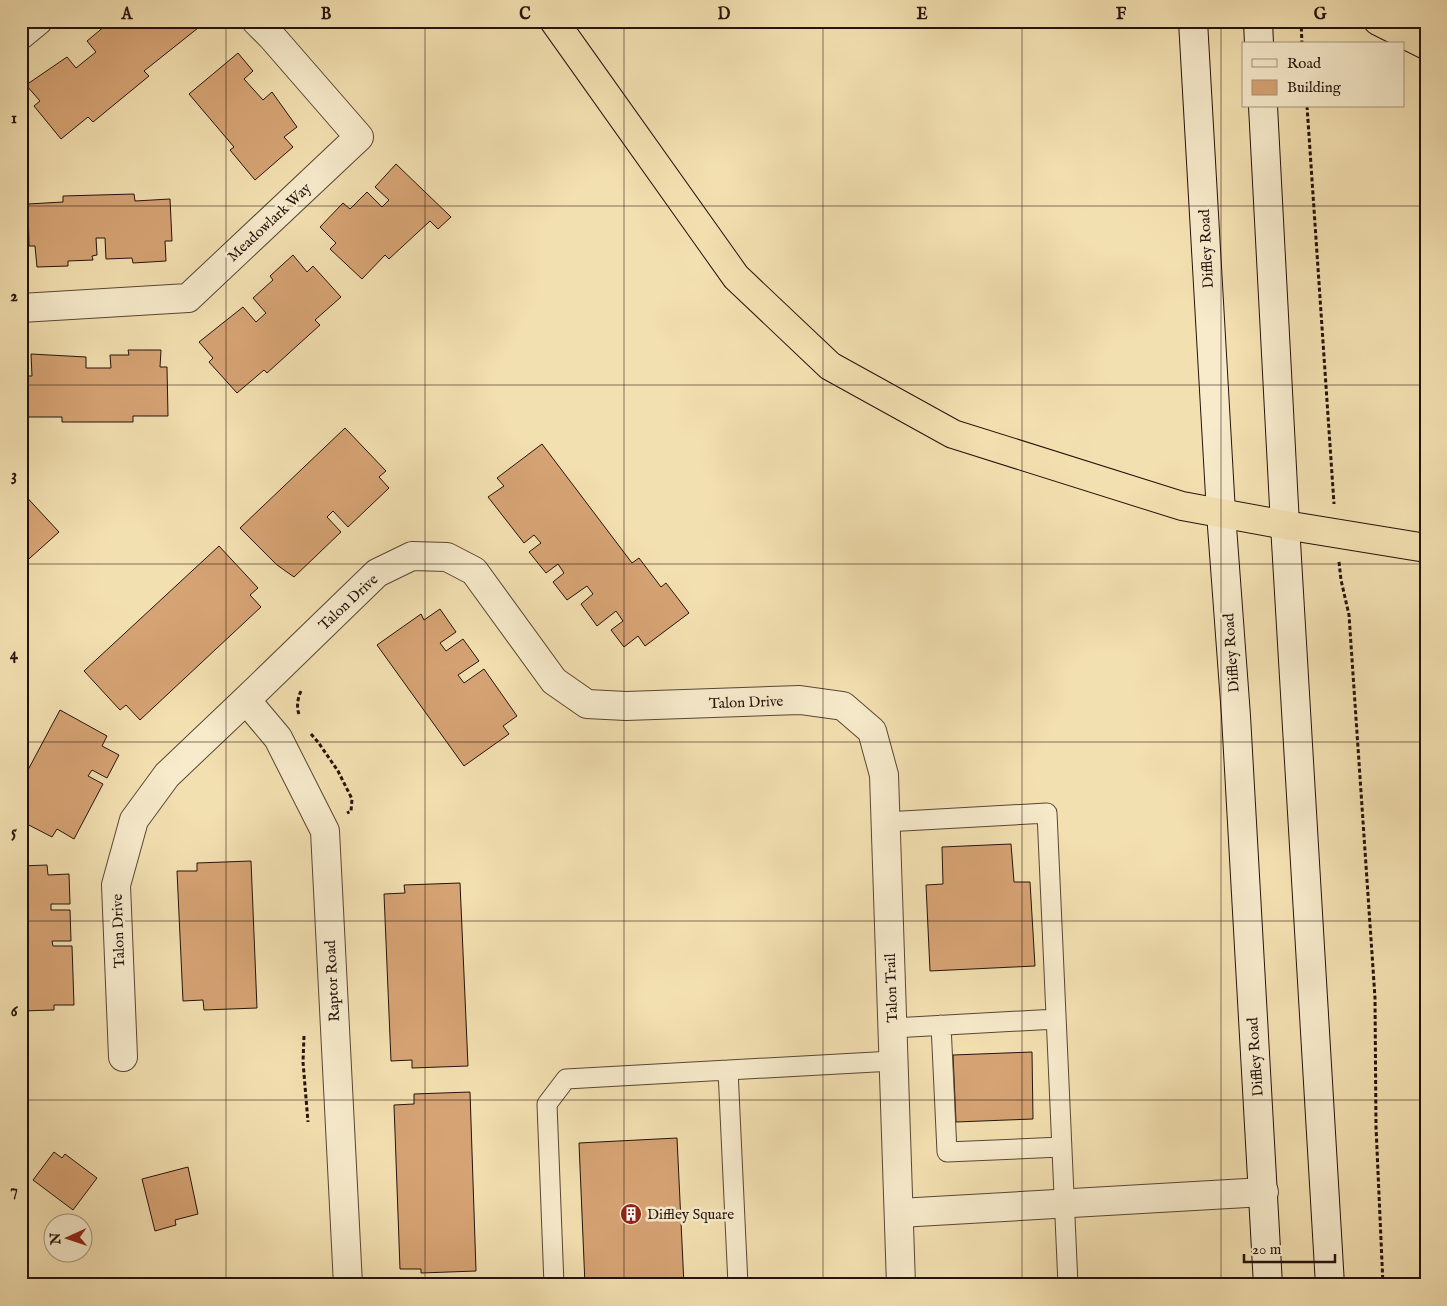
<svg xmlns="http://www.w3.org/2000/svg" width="1447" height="1306" viewBox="0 0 1447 1306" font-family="'IM FELL English',serif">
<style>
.building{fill:#d6a374;stroke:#25130b}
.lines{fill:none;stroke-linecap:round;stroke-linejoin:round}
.service-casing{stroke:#584634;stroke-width:21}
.minor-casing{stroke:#584634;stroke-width:30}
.secondary-casing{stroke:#25130b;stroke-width:30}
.motorway-casing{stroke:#25130b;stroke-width:30}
.path{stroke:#25130b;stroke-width:3;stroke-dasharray:4 2.5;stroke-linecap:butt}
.service{stroke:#f7ebcc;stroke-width:19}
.minor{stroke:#f7ebcc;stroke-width:28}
.secondary{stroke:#f7ebcc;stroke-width:28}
.motorway{stroke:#f3e0b1;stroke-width:28}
.grid{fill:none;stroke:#25130b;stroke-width:1;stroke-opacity:0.55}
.labels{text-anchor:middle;stroke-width:5;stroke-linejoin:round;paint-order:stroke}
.street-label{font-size:15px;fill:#25130b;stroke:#f7ebcc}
.poi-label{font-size:15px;fill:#25130b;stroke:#f7ebcc;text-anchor:start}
.neatline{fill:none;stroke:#25130b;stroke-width:2}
.grid-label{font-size:16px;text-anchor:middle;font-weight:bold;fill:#25130b}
</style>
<rect width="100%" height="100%" fill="#f3e0b1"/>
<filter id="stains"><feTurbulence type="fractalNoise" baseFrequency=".004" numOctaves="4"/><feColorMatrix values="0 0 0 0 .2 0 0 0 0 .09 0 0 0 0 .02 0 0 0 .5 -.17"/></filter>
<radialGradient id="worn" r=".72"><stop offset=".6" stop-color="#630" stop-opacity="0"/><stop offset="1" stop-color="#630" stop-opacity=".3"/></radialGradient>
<path class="building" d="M102,21H192L198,28L144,71L149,76L93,122L88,117L61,139L34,106L40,101L26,85L67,57L76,68L96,52L87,41L105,26Z
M238,53L253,71L244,79L263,100L272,92L297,127L284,137L293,147L255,180L230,150L234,147L189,94Z
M396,164L451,217L438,229L430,221L389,259L385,255L362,279L330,249L336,243L320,227L343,203L350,209L367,192L382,207L389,200L375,187Z
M134,194L135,201L170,199L172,241H165L166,261L133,263L132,258L106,259L105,238H96L97,255L92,256L93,260L68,261V266L37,267L35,246H29L28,204L63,202V196Z
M293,255L307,272L313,266L341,297L315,320L320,325L267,373L264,370L237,393L209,362L213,358L199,342L243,307L256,322L266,313L253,298L273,280L270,276Z
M128,350H161L160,367H167L168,416H133V422H62V417H28L27,376H32L31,354L86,357V368H111L110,355H129Z
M345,428L386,471L379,477L389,488L348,527L333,511L327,517L341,532L294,577L277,565L240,528Z
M542,444L632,563L639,558L661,587L666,583L689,613L645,646L638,636L624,647L611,630L623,621L616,611L597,626L581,604L593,594L587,586L567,600L553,582L564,573L558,564L546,573L529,552L541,543L534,535L524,543L488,497L504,486L497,478Z
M21,491L59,532L21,566Z
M219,546L258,588L250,595L261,607L140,720L126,705L120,710L84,671Z
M440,609L456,632L440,643L446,651L463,639L479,661L458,675L464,683L484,669L517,716L503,726L509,734L464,766L377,645L421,614L424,620Z
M60,710L107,736L102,746L119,755L107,778L92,770L88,776L103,784L74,839L57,829L52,837L21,821V783Z
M1011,844L1014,882H1030L1035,966L930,971L926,885L943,884L942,847Z
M251,861L257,1008L204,1010L203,1000L183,1001L177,871H197V863Z
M47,865L48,875L69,874L70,904H51V910H70L71,941H52L53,946H72L74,1005H54V1010L21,1011V866Z
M460,883L468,1066L412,1068V1060L391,1061L384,894L405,893L404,885Z
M1032,1052L1033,1119L956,1122L953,1055Z
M470,1092L476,1271L421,1273V1269H400L394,1105L414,1104V1094Z
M677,1138L684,1285H585L579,1143Z
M54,1152L62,1158L65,1154L97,1178L73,1210L33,1180Z
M188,1167L198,1214L175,1220L176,1225L155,1231L142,1179Z"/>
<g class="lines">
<g class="service-casing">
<path id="service" d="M885,822L1047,813L1068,1285
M941,1025L947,1152L1061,1147
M893,1028L1056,1019
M728,1070L738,1285
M554,1285L547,1104L566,1079L893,1061"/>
</g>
<g class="minor-casing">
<path id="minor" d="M21,35L38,21
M21,308L188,298L359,137L272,37L256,21
M246,700L278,738L325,831L348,1285
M123,1057L116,885L134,820L167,775L246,700L377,573L412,556L447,557L474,571L554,681L587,704L626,706L800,700L843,706L872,731L884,775L901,1285
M899,1213L1264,1192"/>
</g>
<g class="secondary-casing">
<path id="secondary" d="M1193,21L1221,513L1236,716L1268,1285
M1258,21L1259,44
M1263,106L1285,525L1330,1285"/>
</g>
<g class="motorway-casing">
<path id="motorway" d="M554,21L736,277L830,366L953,434L1182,506L1285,525L1426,548
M1378,21L1426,45"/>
</g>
<path class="path" d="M1301,21L1302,44
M1307,106L1334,504
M1339,562L1341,580L1349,615L1375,998L1376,1127L1383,1285
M299,714C296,707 298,696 302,689
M311,734L318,742L338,771L352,799L351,811L347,813
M304,1036L303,1062L308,1122"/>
<use href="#service" class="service"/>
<use href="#minor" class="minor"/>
<use href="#secondary" class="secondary"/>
<use href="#motorway" class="motorway"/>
</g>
<path class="grid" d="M226,21V1285M425,21V1285M624,21V1285M823,21V1285M1022,21V1285M1221,21V1285M21,206H1426M21,385H1426M21,564H1426M21,742H1426M21,921H1426M21,1100H1426"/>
<defs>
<g id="building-disc" transform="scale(1.125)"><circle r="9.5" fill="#8f2418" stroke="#f7ebcc"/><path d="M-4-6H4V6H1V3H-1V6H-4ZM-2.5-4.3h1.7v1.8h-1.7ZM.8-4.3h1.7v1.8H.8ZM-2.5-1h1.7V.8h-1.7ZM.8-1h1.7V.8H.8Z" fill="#fff"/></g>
</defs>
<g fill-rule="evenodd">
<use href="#building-disc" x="631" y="1214"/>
</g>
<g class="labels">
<g class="street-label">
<text transform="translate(269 222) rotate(-43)" y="5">Meadowlark Way</text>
<text transform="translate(1206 249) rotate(-93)" y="5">Diffley Road</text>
<text transform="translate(348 602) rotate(-43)" y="5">Talon Drive</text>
<text transform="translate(1231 653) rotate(-94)" y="5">Diffley Road</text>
<text transform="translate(746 702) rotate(-2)" y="5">Talon Drive</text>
<text transform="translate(118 931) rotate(-92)" y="5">Talon Drive</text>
<text transform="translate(332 981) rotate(-93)" y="5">Raptor Road</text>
<text transform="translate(891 988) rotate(-92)" y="5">Talon Trail</text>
<text transform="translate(1255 1057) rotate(-94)" y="5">Diffley Road</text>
</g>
<g class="poi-label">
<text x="647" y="1219">Diffley Square</text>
</g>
</g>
<rect width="1447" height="1306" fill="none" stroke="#f3e0b1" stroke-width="55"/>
<rect x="1242" y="42" width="162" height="65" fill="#f7ebcc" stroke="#a3957f"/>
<rect x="1252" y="59" width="25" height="8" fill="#f7ebcc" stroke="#a3957f"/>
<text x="1287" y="68" font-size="15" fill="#25130b">Road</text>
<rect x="1252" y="80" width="25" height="15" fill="#d6a374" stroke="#a3957f"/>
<text x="1287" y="92" font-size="15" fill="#25130b">Building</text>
<g transform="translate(68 1238) rotate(267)"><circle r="24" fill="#f7ebcc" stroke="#a3957f"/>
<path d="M0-4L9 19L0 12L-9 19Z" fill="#8f2418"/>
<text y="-8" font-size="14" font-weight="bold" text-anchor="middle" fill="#25130b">N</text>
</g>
<path d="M1244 1254v8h91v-8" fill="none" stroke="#25130b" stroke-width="2.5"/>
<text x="1252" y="1254" font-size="15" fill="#25130b" stroke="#f7ebcc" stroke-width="4" paint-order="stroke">20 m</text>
<rect x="28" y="28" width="1392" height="1250" class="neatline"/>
<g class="grid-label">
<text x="127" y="19">A</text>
<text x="326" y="19">B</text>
<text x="525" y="19">C</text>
<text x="724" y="19">D</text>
<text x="922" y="19">E</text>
<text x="1121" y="19">F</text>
<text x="1320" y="19">G</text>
<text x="14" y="123">1</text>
<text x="14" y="301">2</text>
<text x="14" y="480">3</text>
<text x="14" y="659">4</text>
<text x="14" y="837">5</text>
<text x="14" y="1016">6</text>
<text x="14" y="1195">7</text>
</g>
<rect width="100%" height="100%" filter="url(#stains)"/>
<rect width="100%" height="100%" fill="url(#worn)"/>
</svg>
